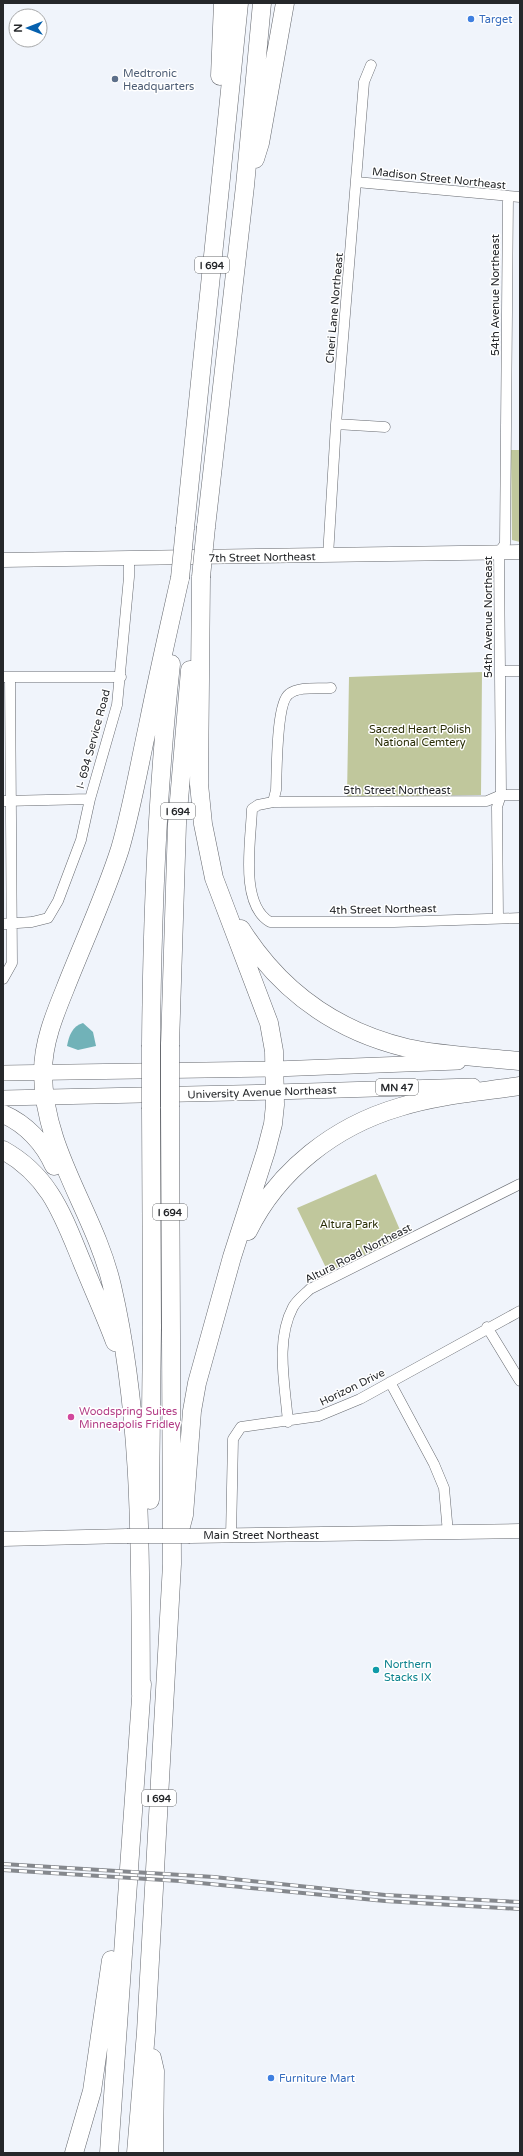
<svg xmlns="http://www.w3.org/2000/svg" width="523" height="2156" viewBox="0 0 523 2156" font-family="'Varela Round',sans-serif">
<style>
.green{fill:#c0c79c}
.water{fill:#71b2b8}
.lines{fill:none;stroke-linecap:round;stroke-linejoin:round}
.street-casing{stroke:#66696f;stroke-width:11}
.secondary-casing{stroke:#66696f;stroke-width:15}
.primary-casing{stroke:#66696f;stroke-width:16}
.highway-casing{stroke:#66696f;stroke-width:19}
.street{stroke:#fff;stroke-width:10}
.secondary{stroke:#fff;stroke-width:14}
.primary{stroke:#fff;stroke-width:15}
.highway{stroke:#fff;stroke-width:18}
.rail-casing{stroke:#85888d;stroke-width:4}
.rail{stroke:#fff;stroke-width:2.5;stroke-dasharray:8;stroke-linecap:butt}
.secondary-bridge-casing{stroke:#66696f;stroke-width:15;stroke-linecap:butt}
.highway-bridge-casing{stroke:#66696f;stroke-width:19;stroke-linecap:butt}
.secondary-bridge{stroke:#fff;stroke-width:14}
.highway-bridge{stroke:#fff;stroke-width:18}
.shop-dot{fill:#3f7fe0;stroke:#fff;stroke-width:1.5}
.service-dot{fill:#5c6f8a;stroke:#fff;stroke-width:1.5}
.hotel-dot{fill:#d1479c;stroke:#fff;stroke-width:1.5}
.culture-dot{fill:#0f9aa8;stroke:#fff;stroke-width:1.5}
.labels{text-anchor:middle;stroke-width:3;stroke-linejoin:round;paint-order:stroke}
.shield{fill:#fff;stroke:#66686a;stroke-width:1}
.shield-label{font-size:10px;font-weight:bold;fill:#25272a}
.shop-label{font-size:11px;fill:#366cbe;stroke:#fff;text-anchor:start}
.service-label{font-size:11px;fill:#4e5e75;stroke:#fff;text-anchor:start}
.street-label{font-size:11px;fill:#25272a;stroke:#fff}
.park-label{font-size:11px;fill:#292d05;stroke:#fff}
.hotel-label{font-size:11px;fill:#b23c85;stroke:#fff;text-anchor:start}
.culture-label{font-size:11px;fill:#0d838f;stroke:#fff;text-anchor:start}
</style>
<rect width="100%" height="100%" fill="#f0f4fb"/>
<path class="green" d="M520,450V542L512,540L511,450Z
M482,672L481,795L347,797L349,677Z
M376,1174L403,1237L328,1272L297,1208Z"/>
<path class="water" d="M83,1023L93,1032L96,1046L78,1050L67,1046C69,1036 72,1026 83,1023Z"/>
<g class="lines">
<g class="street-casing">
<path id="street" d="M356,182L520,197
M336,424L385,427
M328,556L336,424L364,82L371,65
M501,671H520
M3,677H121
M520,795H501L487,801L273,802L258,805L252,809C251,840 239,904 270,922H394L520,918
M4,801L90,799
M273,802L276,790C277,772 276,703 289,694C299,686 318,689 331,688
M498,918L497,807L501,795L499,552L505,544L508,197
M3,924L32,922L48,918L58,901L81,840L90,799L117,705L129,577V559
M3,979L12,963L10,677
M487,1327L520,1381
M390,1382L434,1464L444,1488L448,1533
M288,1422C285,1384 275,1341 293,1307C297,1300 305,1294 310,1289L520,1184
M231,1537L233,1439L241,1427L319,1416L360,1399L520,1311"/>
</g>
<g class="secondary-casing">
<path id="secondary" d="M3,560L520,552
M190,1536L520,1531
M3,1539L127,1536"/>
</g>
<g class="primary-casing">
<path id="primary" d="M3,1073L275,1069L458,1062
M3,1098L275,1092L473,1086"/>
</g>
<g class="highway-casing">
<path id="highway" d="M220,76L223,3
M255,159L260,143L285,3
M206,527L245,186L262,3
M185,528L239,3
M241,929C280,991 336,1031 407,1048C444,1056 482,1057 519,1061
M151,1045C152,917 157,791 171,664
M170,1045L177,824L190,670
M3,1114C26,1124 44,1143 54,1166
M3,1150C50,1176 63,1216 82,1262C93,1289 105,1315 115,1342
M248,1231C278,1170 335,1126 400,1107C439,1095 480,1092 520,1086
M150,1500L152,1327L151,1109
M179,1534L184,1515L192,1411L197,1383L232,1257L266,1151L273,1124L275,1105L274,1051L269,1023L214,878L203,824L199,784L201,577
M141,1695C140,1558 143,1420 112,1286C95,1212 43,1151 43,1072C43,1043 54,1016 65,989C83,943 105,896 120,849C132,808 139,766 148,725C158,675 169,627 180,578
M152,2058L155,2071L154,2153
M74,2153L92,2091L111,1960
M109,2153L142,1684
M136,2153L146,2032L172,1564L170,1107"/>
</g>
<use href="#street" class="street"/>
<use href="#secondary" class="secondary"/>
<use href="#primary" class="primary"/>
<use href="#highway" class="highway"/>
<g class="rail-casing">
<path id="rail" d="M3,1864L214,1877L385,1895L520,1902
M3,1870L180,1881L385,1901L520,1909"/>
</g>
<use href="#rail" class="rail"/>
<g class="secondary-bridge-casing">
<path id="secondary-bridge" d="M127,1536H190"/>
</g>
<g class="highway-bridge-casing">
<path id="highway-bridge" d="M201,577L206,527
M180,578L185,528
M151,1045V1109
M170,1045V1107"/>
</g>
<use href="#secondary-bridge" class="secondary-bridge"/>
<use href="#highway-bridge" class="highway-bridge"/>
</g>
<g class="shop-dot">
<circle cx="471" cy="19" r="4"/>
<circle cx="271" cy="2078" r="4"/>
</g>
<circle class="service-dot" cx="115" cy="79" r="4"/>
<circle class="hotel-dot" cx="71" cy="1417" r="4"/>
<circle class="culture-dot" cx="376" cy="1670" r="4"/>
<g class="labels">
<g class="shield">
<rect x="195" y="257" width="34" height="16" rx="3"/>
<rect x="161" y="803" width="34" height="16" rx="3"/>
<rect x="376" y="1079" width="42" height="16" rx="3"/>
<rect x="153" y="1204" width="34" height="16" rx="3"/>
<rect x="142" y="1790" width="34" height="16" rx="3"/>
</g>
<g class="shield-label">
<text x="212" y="269">I 694</text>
<text x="178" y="815">I 694</text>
<text x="397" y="1091">MN 47</text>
<text x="170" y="1216">I 694</text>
<text x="159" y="1802">I 694</text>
</g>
<g class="shop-label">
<text x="479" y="23">Target</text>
<text x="279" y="2082">Furniture Mart</text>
</g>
<g class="service-label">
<text x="123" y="77">Medtronic<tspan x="123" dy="13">Headquarters</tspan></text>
</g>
<g class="street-label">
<text transform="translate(439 178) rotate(6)" y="4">Madison Street Northeast</text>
<text transform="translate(495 295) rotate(-90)" y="4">54th Avenue Northeast</text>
<text transform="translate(334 308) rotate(-85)" y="4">Cheri Lane Northeast</text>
<text transform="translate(262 557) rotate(-1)" y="4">7th Street Northeast</text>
<text transform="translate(488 617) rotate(-90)" y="4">54th Avenue Northeast</text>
<text transform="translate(93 739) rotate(-75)" y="4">I- 694 Service Road</text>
<text x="397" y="794">5th Street Northeast</text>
<text transform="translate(383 909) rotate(-1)" y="4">4th Street Northeast</text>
<text transform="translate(262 1092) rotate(-2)" y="4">University Avenue Northeast</text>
<text transform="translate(358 1253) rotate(-27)" y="4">Altura Road Northeast</text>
<text transform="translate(352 1387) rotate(-26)" y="4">Horizon Drive</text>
<text x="261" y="1539">Main Street Northeast</text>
</g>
<g class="park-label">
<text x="420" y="733">Sacred Heart Polish<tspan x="420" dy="13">National Cemtery</tspan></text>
<text x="349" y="1228">Altura Park</text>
</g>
<g class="hotel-label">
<text x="79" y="1415">Woodspring Suites<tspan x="79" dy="13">Minneapolis Fridley</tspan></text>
</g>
<g class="culture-label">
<text x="384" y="1668">Northern<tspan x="384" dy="13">Stacks IX</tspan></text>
</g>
</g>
<rect width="523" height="2156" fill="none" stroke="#25272a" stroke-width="8"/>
<g transform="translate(28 28) rotate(270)"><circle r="19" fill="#ffffff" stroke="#a8a9aa"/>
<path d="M0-3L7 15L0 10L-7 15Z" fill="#0560ae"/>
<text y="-6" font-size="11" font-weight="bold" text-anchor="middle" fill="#25272a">N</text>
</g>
</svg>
